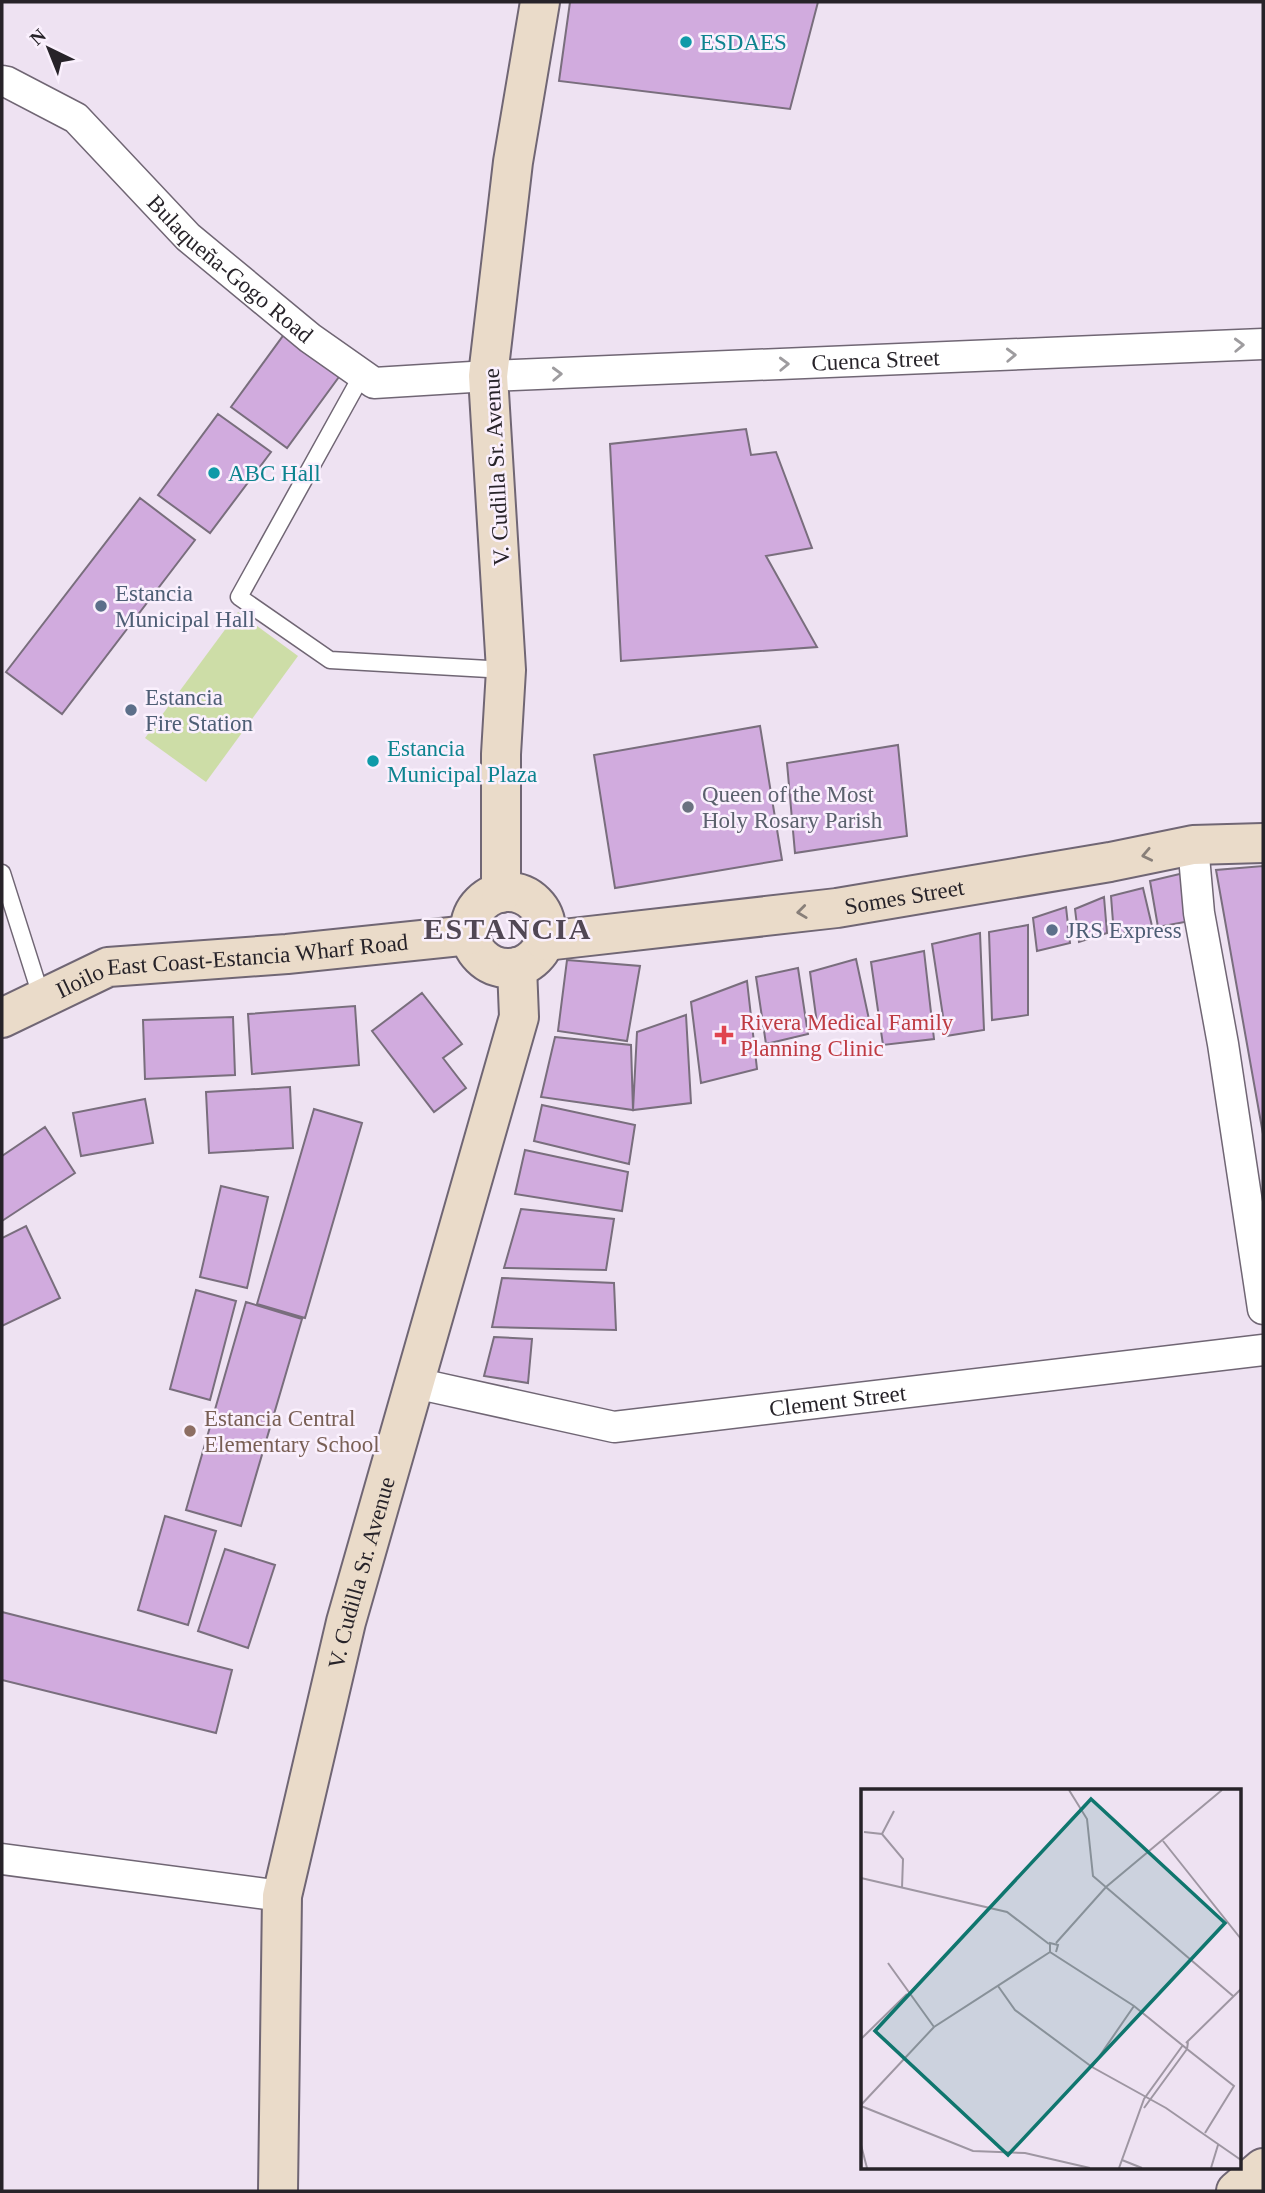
<svg xmlns="http://www.w3.org/2000/svg" width="1265" height="2193" viewBox="0 0 1265 2193" font-family="'Times New Roman',serif">
<style>
.grass{fill:#cddda7}
.building{fill:#d1abde;stroke:#796e7d;stroke-width:2}
.lines{fill:none;stroke-linecap:round;stroke-linejoin:round}
.lane-casing{stroke:#706674;stroke-width:19}
.street-casing{stroke:#706674;stroke-width:33}
.secondary-casing{stroke:#706674;stroke-width:42}
.lane{stroke:#fff;stroke-width:16}
.street{stroke:#fff;stroke-width:30}
.secondary{stroke:#eadbc9;stroke-width:38}
.oneway{stroke:#9e9c9f}
.oneway2{stroke:#887f79}
.culture-dot{fill:#0f9aa8;stroke:#faf0fd;stroke-width:2.5}
.service-dot{fill:#5c6f8a;stroke:#faf0fd;stroke-width:2.5}
.worship-dot{fill:#6b7280;stroke:#faf0fd;stroke-width:2.5}
.health-dot{fill:#e0444e;stroke:#faf0fd;stroke-width:2.5}
.education-dot{fill:#8d6e63;stroke:#faf0fd;stroke-width:2.5}
.labels{text-anchor:middle;stroke-width:5;stroke-linejoin:round;paint-order:stroke}
.culture-label{font-size:23px;fill:#0d838f;stroke:#faf0fd;text-anchor:start}
.street-label{font-size:23px;fill:#272329;stroke:#faf0fd}
.service-label{font-size:23px;fill:#4e5e75;stroke:#faf0fd;text-anchor:start}
.worship-label{font-size:23px;fill:#5b616d;stroke:#faf0fd;text-anchor:start}
.health-label{font-size:23px;fill:#be3a42;stroke:#faf0fd;text-anchor:start}
.education-label{font-size:23px;fill:#785e54;stroke:#faf0fd;text-anchor:start}
.district-label{font-size:30px;font-weight:bold;letter-spacing:2px;fill:#514754;stroke:#faf0fd}
.inset-road{fill:none;stroke:#9e96a2;stroke-width:2}
.view{fill:#0f766e;fill-opacity:0.15;stroke:#0f766e;stroke-width:3.5}
.inset-edge{fill:none;stroke:#272329;stroke-width:3.5}
</style>
<rect width="100%" height="100%" fill="#eee2f2"/>
<path class="grass" d="M238,612L298,656L206,782L145,738Z"/>
<path class="building" d="M570,2H818L790,109L559,81Z
M288,329L344,370L287,448L231,407Z
M218,414L271,452L210,533L158,495Z
M746,429L751,455L776,452L812,548L766,556L817,647L621,661L610,444Z
M140,498L195,540L62,714L6,672Z
M760,726L782,860L615,888L594,755Z
M898,745L907,836L795,853L787,763Z
M1263,866V1134L1216,870Z
M1188,872L1190,921L1158,927L1150,881Z
M1143,888L1152,926L1114,935L1111,896Z
M1104,897L1107,933L1079,942L1075,909Z
M1066,907L1070,943L1037,951L1033,918Z
M1028,925V1015L992,1020L989,932Z
M980,933L984,1030L946,1036L932,944Z
M924,951L934,1039L883,1045L871,962Z
M856,959L870,1024L818,1031L810,972Z
M567,960L640,966L627,1041L558,1031Z
M798,968L808,1034L766,1044L756,977Z
M747,981L757,1069L701,1083L691,1002Z
M422,993L462,1044L443,1058L466,1088L434,1112L372,1031Z
M355,1006L359,1065L252,1074L248,1014Z
M686,1015L691,1103L633,1110L637,1032Z
M233,1017L235,1075L145,1079L143,1020Z
M555,1037L631,1045L633,1110L541,1097Z
M290,1087L293,1148L209,1153L206,1092Z
M145,1099L153,1143L81,1156L73,1113Z
M542,1105L635,1125L629,1164L534,1141Z
M314,1109L362,1123L305,1318L257,1304Z
M45,1127L75,1173L2,1221V1156Z
M525,1150L628,1172L622,1211L515,1194Z
M221,1186L268,1197L247,1288L200,1277Z
M521,1209L614,1219L606,1270L504,1268Z
M26,1226L60,1298L2,1326V1238Z
M502,1278L614,1283L616,1330L492,1327Z
M196,1290L236,1301L210,1400L170,1389Z
M246,1302L302,1319L241,1526L186,1510Z
M494,1337L532,1339L528,1383L484,1376Z
M165,1516L216,1531L188,1625L138,1610Z
M225,1549L275,1565L248,1648L198,1631Z
M2,1612L232,1670L216,1733L2,1680Z"/>
<g class="lines">
<g class="lane-casing">
<path id="lane" d="M362,375L239,597L330,660L506,670
M2,873L42,999"/>
</g>
<g class="street-casing">
<g id="street">
<path id="s1" d="M2,81L7,82L76,118L188,237L310,338L374,383L488,376L1263,344"/>
<path d="M1193,845L1199,913L1223,1044L1263,1309"/>
<path id="s2" d="M415,1383L614,1427L1263,1350"/>
<path d="M2,1859L282,1896"/>
</g>
</g>
<g class="secondary-casing">
<g id="secondary">
<circle cx="508" cy="930" r="38"/>
<path d="M501,893V754L506,670L488,376L513,162L540,2"/>
<path id="s3" d="M545,941L837,908L1110,862L1193,845L1263,843"/>
<path id="s4" d="M2,1018L108,967L287,954L470,935"/>
<path id="s5" d="M278,2191L282,1896L346,1622L519,1017L517,967"/>
<path d="M1236,2191L1263,2168"/>
</g>
</g>
<use href="#lane" class="lane"/>
<use href="#street" class="street"/>
<use href="#secondary" class="secondary"/>
</g>
<defs><path id="oneway-chevron" d="M-2-3.5L2.5 0L-2 3.5" fill="none" stroke-width="1.6" stroke-linecap="round" stroke-linejoin="round" transform="scale(1.75)"/></defs>
<g class="oneway">
<use href="#oneway-chevron" transform="translate(1239 345) rotate(-2)"/>
<use href="#oneway-chevron" transform="translate(1011 355) rotate(-2)"/>
<use href="#oneway-chevron" transform="translate(784 364) rotate(-2)"/>
<use href="#oneway-chevron" transform="translate(557 374) rotate(-2)"/>
</g>
<g class="oneway2">
<use href="#oneway-chevron" transform="translate(1147 855) rotate(168)"/>
<use href="#oneway-chevron" transform="translate(802 912) rotate(173)"/>
</g>
<g class="culture-dot">
<circle cx="686" cy="42" r="7"/>
<circle cx="214" cy="473" r="7"/>
<circle cx="373" cy="761" r="7"/>
</g>
<g class="service-dot">
<circle cx="101" cy="606" r="7"/>
<circle cx="131" cy="710" r="7"/>
<circle cx="1052" cy="930" r="7"/>
</g>
<circle class="worship-dot" cx="688" cy="807" r="7"/>
<path class="health-dot" d="M720.5 1024.5h7v7h7v7h-7v7h-7v-7h-7v-7h7z"/>
<circle class="education-dot" cx="190" cy="1431" r="7"/>
<g class="labels">
<g class="culture-label">
<text x="700" y="50">ESDAES</text>
<text x="228" y="481">ABC Hall</text>
<text x="387" y="756">Estancia<tspan x="387" dy="26">Municipal Plaza</tspan></text>
</g>
<g class="street-label">
<text dy="8" stroke="none"><textPath href="#s1" startOffset="299">Bulaqueña-Gogo Road</textPath></text>
<text dy="8" stroke="none"><textPath href="#s1" startOffset="985">Cuenca Street</textPath></text>
<text transform="translate(496 467) rotate(-93)" y="8">V. Cudilla Sr. Avenue</text>
<text dy="8" stroke="none"><textPath href="#s3" startOffset="362">Somes Street</textPath></text>
<text dy="8" stroke="none"><textPath href="#s4" startOffset="240">Iloilo East Coast-Estancia Wharf Road</textPath></text>
<text dy="8" stroke="none"><textPath href="#s2" startOffset="429">Clement Street</textPath></text>
<text dy="8" stroke="none"><textPath href="#s5" startOffset="628">V. Cudilla Sr. Avenue</textPath></text>
</g>
<g class="service-label">
<text x="115" y="601">Estancia<tspan x="115" dy="26">Municipal Hall</tspan></text>
<text x="145" y="705">Estancia<tspan x="145" dy="26">Fire Station</tspan></text>
<text x="1066" y="938">JRS Express</text>
</g>
<g class="worship-label">
<text x="702" y="802">Queen of the Most<tspan x="702" dy="26">Holy Rosary Parish</tspan></text>
</g>
<g class="health-label">
<text x="740" y="1030">Rivera Medical Family<tspan x="740" dy="26">Planning Clinic</tspan></text>
</g>
<g class="education-label">
<text x="204" y="1426">Estancia Central<tspan x="204" dy="26">Elementary School</tspan></text>
</g>
<g class="district-label">
<text x="508" y="939">ESTANCIA</text>
</g>
</g>
<g transform="translate(861 1789)">
<rect width="380" height="380" fill="#eee2f2"/>
<path class="inset-road" d="M208,1L226,30L232,87L372,207M3,43L21,45L42,70L41,99M21,45L33,22M302,52L380,150M0,89L146,123L188,155M195,154L245,98L361,1M195,163L197,156L189,154V163L273,217L326,260L283,319M27,174L73,238M137,197L154,221L231,278L305,319L380,371M0,250L46,205M327,253L326,260L373,297L344,344M325,254L380,200M231,278L273,217M0,316L73,238L189,163M0,317L112,362L164,364L229,379M0,356L6,379M261,371L281,379M258,379L283,310L322,256M350,379L357,356"/>
<path class="view" d="M230,10L364,134L147,366L14,242Z"/>
<rect width="380" height="380" class="inset-edge"/>
</g>
<rect width="1265" height="2193" fill="none" stroke="#272329" stroke-width="7"/>
<g transform="translate(49 49) rotate(317)" stroke="#faf0fd" stroke-width="5" paint-order="stroke">
<path d="M0-5L12 26L0 18L-12 26Z" fill="#272329"/>
<text y="-10" font-size="19" font-weight="bold" text-anchor="middle" fill="#272329">N</text>
</g>
</svg>
